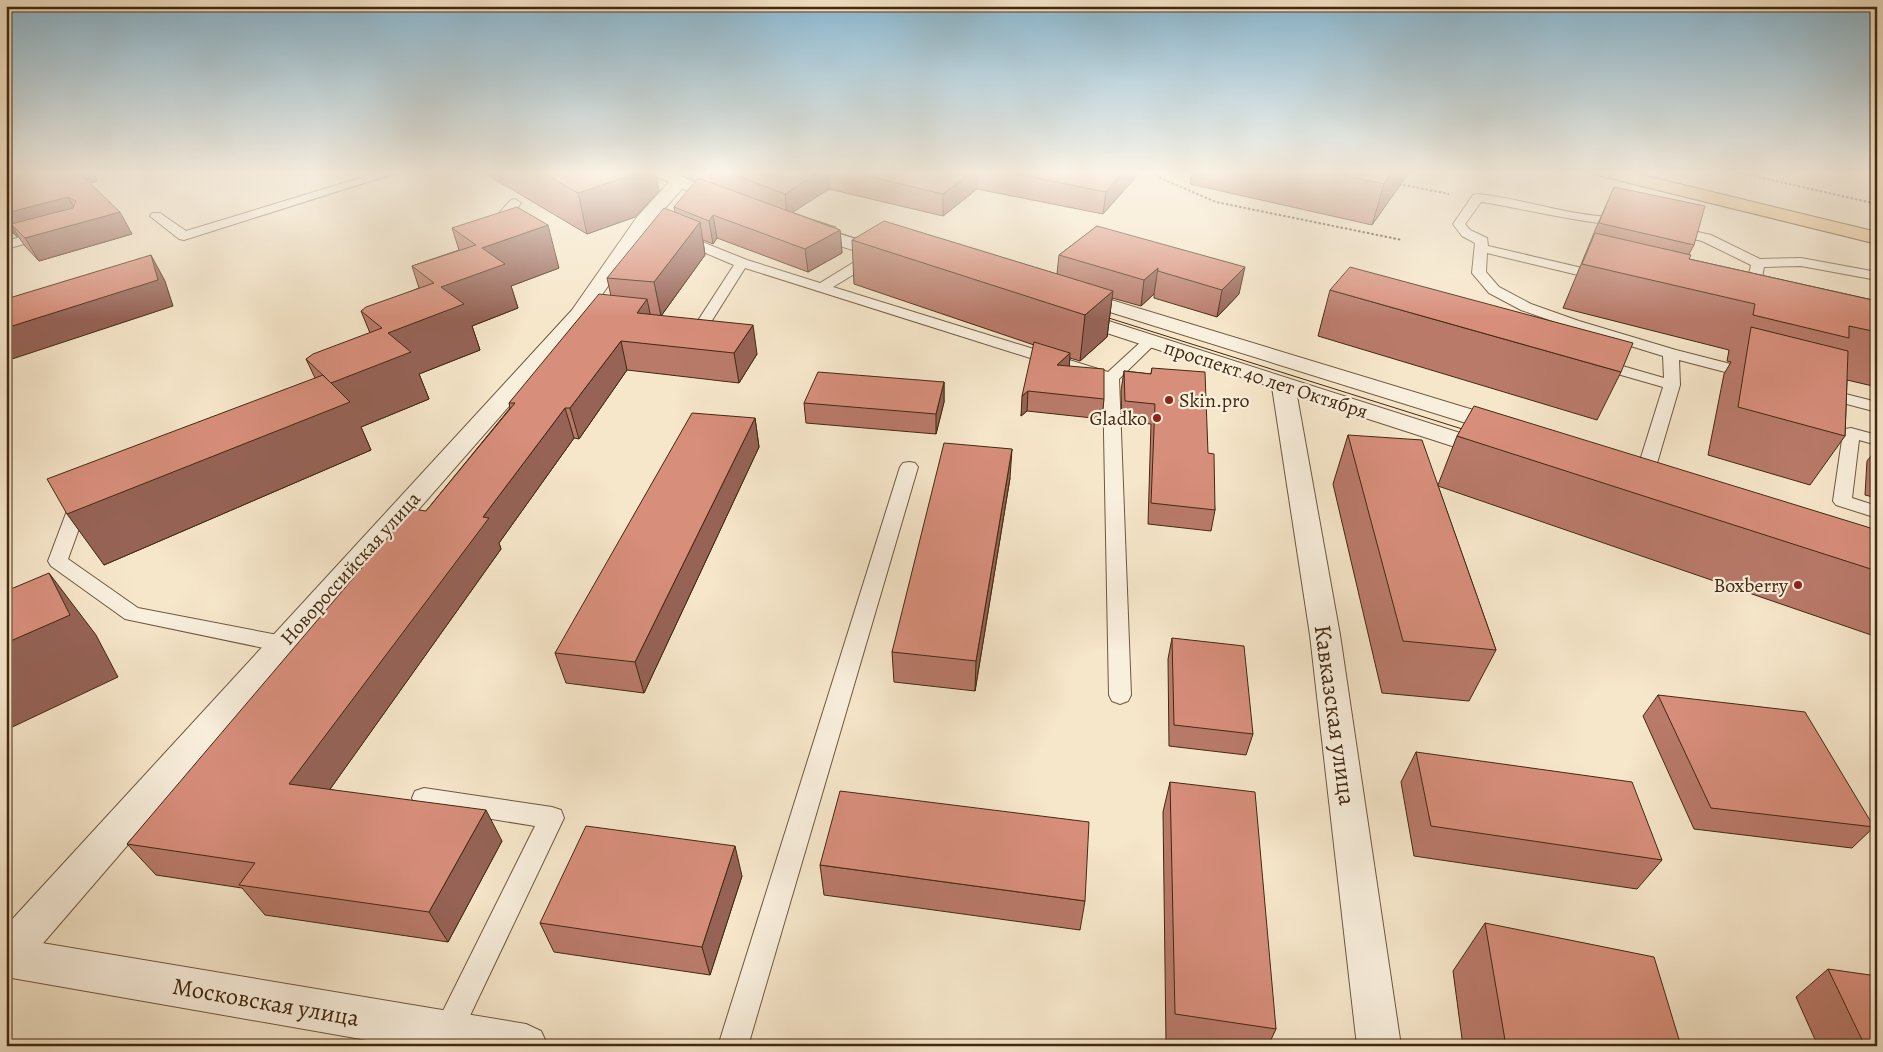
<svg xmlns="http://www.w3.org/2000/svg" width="1883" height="1052" viewBox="0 0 1883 1052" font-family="Alegreya,serif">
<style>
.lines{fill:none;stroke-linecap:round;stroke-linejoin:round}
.service-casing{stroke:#6f583e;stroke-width:2}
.minor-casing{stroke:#6f583e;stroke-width:2}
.tertiary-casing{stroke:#6f583e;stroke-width:2}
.primary-casing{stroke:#42290f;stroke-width:2}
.path{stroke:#42290f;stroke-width:2;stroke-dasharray:2.5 2;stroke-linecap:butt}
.service{fill:#f9efdd;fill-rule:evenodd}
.minor{fill:#f9efdd;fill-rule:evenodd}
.tertiary{fill:#f9efdd;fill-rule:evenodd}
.primary{fill:#ebc385;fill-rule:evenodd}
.tram{stroke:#42290f;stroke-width:1}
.wall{fill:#b97a6a;stroke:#42290f}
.shaded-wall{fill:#966356;stroke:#42290f}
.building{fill:#d78e7b;stroke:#42290f}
.poi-dot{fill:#8f2418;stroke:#f9efdd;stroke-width:2}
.labels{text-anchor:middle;stroke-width:4.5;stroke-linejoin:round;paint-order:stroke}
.street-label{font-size:20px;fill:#42290f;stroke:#f9efdd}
.poi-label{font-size:20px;fill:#42290f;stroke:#f9efdd;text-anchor:end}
.near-street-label{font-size:24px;fill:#42290f;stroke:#f9efdd}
</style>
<rect width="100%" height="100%" fill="#f6e6ca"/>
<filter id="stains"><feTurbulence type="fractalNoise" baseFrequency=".004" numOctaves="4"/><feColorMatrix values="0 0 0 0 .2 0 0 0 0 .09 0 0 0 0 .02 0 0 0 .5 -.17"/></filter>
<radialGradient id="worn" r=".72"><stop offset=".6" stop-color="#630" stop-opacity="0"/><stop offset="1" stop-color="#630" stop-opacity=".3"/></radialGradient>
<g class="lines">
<g class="service-casing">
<path id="service" d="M383,171H402L184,240L179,239L150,216L152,213H160L186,231Z
M1477,194C1518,198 1557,212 1598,216C1607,217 1625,215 1631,222C1621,233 1504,204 1481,202L1465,224L1470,230L1487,238L1488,246L1608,274L1610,277L1603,281L1487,253L1486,272L1499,287L1531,304L1579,321L1676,350L1758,371L1760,374L1758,377L1752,379L1679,360L1680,385L1655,470L1652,474L1646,475L1640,474L1637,470L1663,387L1593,367L1590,364L1593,361L1598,359L1664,378L1663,356L1569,327L1521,310L1489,293L1472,273L1475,243L1462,236L1453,224L1473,195Z
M515,199L521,203L519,206L497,230H489L487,227L489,224L511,200Z
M1672,226L1711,235L1760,259L1801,258L1877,272V280L1801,266L1764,267L1758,299L1756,302H1746L1744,299L1751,265L1702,241L1668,233L1666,230L1668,227Z
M46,230L52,234L50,237L6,249V241Z
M680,233L747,260L820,283L869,253H879L881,256L879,259L833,287L1108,372L1145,338H1155L1157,341L1155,344L1119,379L1131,695L1128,701L1120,704L1112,701L1109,695L1103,381L745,268L706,330L701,331L680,328L678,325L680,322H697L734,265L675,240L674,237Z
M1822,388L1877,402V412L1816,396L1814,393L1816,390Z
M1851,428L1877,435V445L1859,440L1852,498L1877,506V518L1836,505L1833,501L1843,433L1845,429Z
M909,462L915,463L918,467L748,1046H718L900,467L903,463Z
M87,498L93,500L96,504L93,508L85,512L68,559L138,608L283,636L290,638L294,644L290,650L283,652L125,619L51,566L48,561L68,508L71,504Z
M424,788L552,807L561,810L564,818L457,1043L451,1046L437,1043L432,1033L535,826L424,808L415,805L412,798L415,791Z"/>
</g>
<g class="minor-casing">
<path id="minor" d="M672,171H688L689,181L650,225L586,318L294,652L20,970L6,975V926L572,310L637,217L671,180Z"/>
</g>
<g class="tertiary-casing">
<path id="tertiary" d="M652,171H675L730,197L733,201L730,205L724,206L718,205L654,175Z
M805,223L895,251L898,255L895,259L888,261L798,233L796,229L798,225Z
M1075,289L1513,422L1516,427L1513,432L1504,434L1495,432L1068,299L1065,295L1068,291Z
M1074,310L1501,446L1505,451L1501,456L1492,459L1483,456L1297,396L1340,635L1401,1046H1357L1310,635L1272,387L1067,320L1063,316L1067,312Z
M6,937L526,1024L541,1031L548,1046H401L6,977Z"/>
</g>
<g class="primary-casing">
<path id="primary" d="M1595,171H1626L1877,232V244L1597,175Z"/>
</g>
<path class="path" d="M1153,171L1158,177L1216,202L1402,240
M1732,171L1877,204
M1399,184L1449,194"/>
<use href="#service" class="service"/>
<use href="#minor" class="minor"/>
<use href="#tertiary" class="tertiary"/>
<use href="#primary" class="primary"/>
<path class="tram" d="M672,171L706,187
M798,215L836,227
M827,229L867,242
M1096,314L1475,433"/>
</g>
<path class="wall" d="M6,171H92L97,181L89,183L132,234L39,261L25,246L18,236H16L6,226Z
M481,171H655L659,191L635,217L587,234Z
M709,171H1141L1103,214L977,189L943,216L829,189L792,212L840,230L842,253L808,272L717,238L713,244L703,240L705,255L661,316L757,354L739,383L627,370L579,439L574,438L499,543L501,549L330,789L502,841L448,942L265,915L242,888L156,875L127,844L426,511L510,408L509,403L611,296L607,278L675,212L674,207L711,183Z
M1192,171H1410L1372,225L1190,184Z
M1614,187L1694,245L1689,254V259L1877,301V387L1847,380L1845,436L1810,485L1708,455L1724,374L1731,362L1727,361L1729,350L1563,308L1596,228Z
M1097,226L1239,294L1217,317L1154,298V294L1141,306L1112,298L1107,337L1080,361L1070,358L1069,366L1104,399L1102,419L1027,411L1021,416L1034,345L854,284L852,240L1057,274L1059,255Z
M452,228L559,268L511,286L518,308L472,326L480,350L419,374L429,399L361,427L371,450L104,565L315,378L306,359L370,333L361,311L419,288L412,266L459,250Z
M1330,290L1621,372L1597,420L1318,336Z
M1152,368L1208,453L1215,510L1211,531L1148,524L1151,424L1122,421L1121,391L1124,371L1151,374Z
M944,382V402L936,434L806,423L804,403Z
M755,418L759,447L644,693L566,683L555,653Z
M1348,435L1438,485L1457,436L1877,530V637L1438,486L1496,650L1469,701L1382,693L1333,484Z
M1877,448V498L1865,495L1867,461Z
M1010,478L975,691L894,682L892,652Z
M1172,638L1253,734L1246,755L1169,746L1168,659Z
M1658,695L1874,827L1852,848L1694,829L1643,716Z
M1416,752L1662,860L1637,889L1414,856L1401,782Z
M1170,782L1276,1029L1268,1046H1195L1166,1042L1163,812Z
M820,865L1085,901L1080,930L824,895Z
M742,876L710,975L554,952L540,923Z
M1485,923L1681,1046H1463L1453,971Z
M1828,969L1877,1046H1818L1796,997Z"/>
<path class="shaded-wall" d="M73,171H92L97,181L81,185Z
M632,171H655L659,191L635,217L587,234L578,193Z
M820,171H828L829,189L787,216L785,194Z
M972,171H978L977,189L943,216V194Z
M1124,171H1141L1103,214L1106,192Z
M1393,171H1410L1372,225L1384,184Z
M68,197L81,219L11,224L18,236H16L6,221V213Z
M120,212L132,234L39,261L25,238Z
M713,215L717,238L713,244L709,221Z
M700,222L705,255L661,316L654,282Z
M548,225L559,268L511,286L518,308L472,326L480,350L419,374L429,399L361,427L371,450L104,565L67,514L331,383L441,287L482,248Z
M840,230L842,253L808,272L805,249Z
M151,255L165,281L173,306L6,361V328Z
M1245,267L1239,294L1217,317L1222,290Z
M1158,268L1154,294L1141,306L1144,280Z
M1113,291L1107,337L1080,361L1085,315Z
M647,299L653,328L637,313Z
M753,325L757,354L739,383L734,353Z
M621,341L627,370L579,439L570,408Z
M1070,353L1069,372L1057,365Z
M944,382V402L936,434V414Z
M1028,391L1027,411L1021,416L1022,396Z
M565,408L574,438L499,543L501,549L311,816L289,784L483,517Z
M755,418L759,447L644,693L635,662Z
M1012,449L1010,478L975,691L976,661Z
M49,573L96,635L118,677L6,730V643Z
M486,810L502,841L448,942L429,912Z
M735,846L742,876L710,975L702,947Z"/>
<path class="building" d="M6,171H77L120,212L25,238L11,224L73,208L76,201L68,197L6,213Z
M539,171H632L626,177L578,193Z
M724,171H820L785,194Z
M846,171H972L943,194Z
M1000,171H1124L1106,192Z
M1324,171H1393L1384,184Z
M698,178L840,230L805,249L713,215L709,221L674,207Z
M1614,187L1705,206L1694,245L1599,223Z
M517,207L548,225L482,248L505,264L441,287L464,304L388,333L411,352L331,383L306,359L313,354L382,328L361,311L366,307L434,283L412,266L476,245L452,228Z
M664,208L700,222L654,282L607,278Z
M884,221L1113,291L1085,315L852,240Z
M1097,226L1245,267L1222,290L1158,271V268L1144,280L1059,255Z
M1595,233L1691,255L1689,259L1877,301V332L1849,326V338L1753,315L1755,304L1582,264Z
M151,255L158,280L6,328V299Z
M1350,267L1633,343L1621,372L1330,290Z
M599,294L647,299L637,313L753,325L734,353L621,341L570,408H565L483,517L489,518L289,784L486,810L429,912L239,885L255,863L127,844L412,509L426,511L515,403H509Z
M1751,327L1848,351L1845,436L1738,407Z
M1034,342L1070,353L1057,365L1104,369V399L1028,391L1022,396Z
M1152,368L1205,372L1208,453L1214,454L1215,510L1151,503L1155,404L1125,401L1124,371L1151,374Z
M818,372L944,382L936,414L804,403Z
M323,375L350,402L67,514L47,479Z
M1474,406L1877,530V571L1457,436Z
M692,413L755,418L635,662L555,653Z
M1348,435L1422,440L1496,650L1403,641Z
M944,443L1012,449L976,661L892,652Z
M49,573L70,615L6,643V591Z
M1172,638L1244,646L1253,734L1174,725Z
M1658,695L1805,712L1874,827L1711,808Z
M1416,752L1632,782L1662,860L1431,826Z
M1170,782L1255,792L1276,1029L1175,1014Z
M840,791L1089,822L1085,901L820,865Z
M586,826L735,846L702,947L540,923Z
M1485,923L1654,957L1681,1046H1506Z
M1828,969L1877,976V1046H1865Z"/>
<linearGradient id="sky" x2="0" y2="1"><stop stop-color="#8ab9d3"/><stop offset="0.54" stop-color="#fbf4e7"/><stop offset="1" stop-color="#fbf4e7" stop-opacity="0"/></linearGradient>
<rect width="1883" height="319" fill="url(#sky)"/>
<g class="poi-dot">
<circle cx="1169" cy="400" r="5"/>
<circle cx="1157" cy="418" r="5"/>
<circle cx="1798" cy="585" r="5"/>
</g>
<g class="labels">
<g class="street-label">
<text transform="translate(1266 379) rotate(18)" y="7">проспект 40 лет Октября</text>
<text transform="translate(350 568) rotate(-48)" y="7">Новороссийская улица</text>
</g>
<g class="poi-label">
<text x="1179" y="407" text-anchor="start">Skin.pro</text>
<text x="1147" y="425">Gladko</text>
<text x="1788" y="592">Boxberry</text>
</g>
<g class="near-street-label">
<text transform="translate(1335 715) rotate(82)" y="8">Кавказская улица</text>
<text transform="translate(266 1002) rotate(10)" y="8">Московская улица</text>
</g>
</g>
<rect width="1883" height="1052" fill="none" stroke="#f6e6ca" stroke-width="25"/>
<rect x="8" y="8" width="1868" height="1037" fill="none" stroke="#42290f" stroke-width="2.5"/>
<rect x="12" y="12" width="1858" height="1027" fill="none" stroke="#42290f"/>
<rect width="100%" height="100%" filter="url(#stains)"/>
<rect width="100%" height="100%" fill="url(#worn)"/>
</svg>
